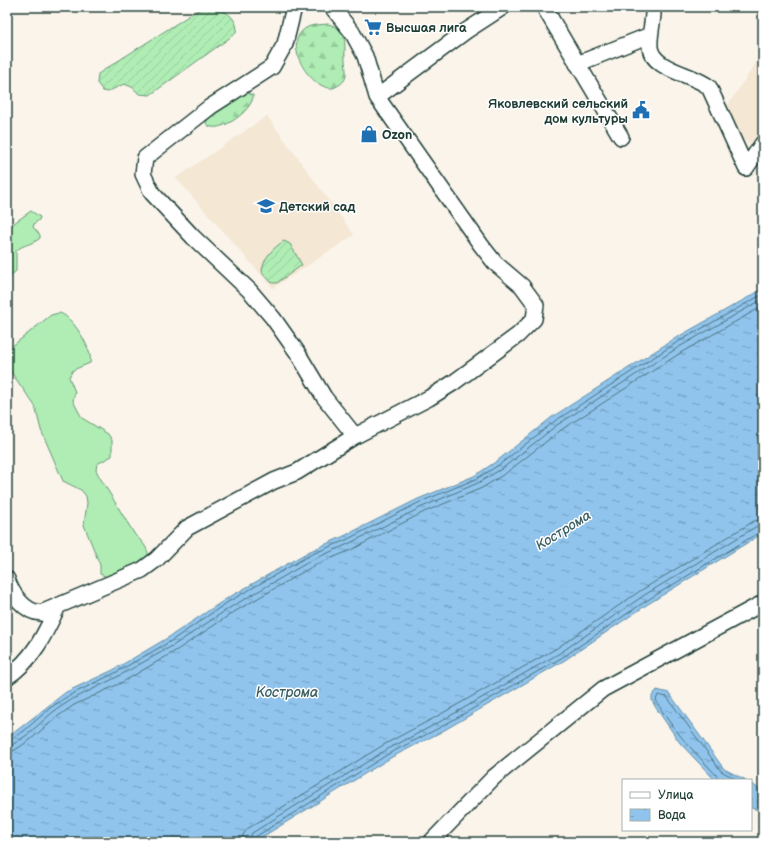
<svg xmlns="http://www.w3.org/2000/svg" width="770" height="849" viewBox="0 0 770 849" font-family="'Balsamiq Sans',sans-serif">
<style>
.built{fill:#f4e7d3}
.grass{fill:#afedb4;stroke:#679574}
.forest{fill:url(#forest-firs);stroke:#679574}
.garden{fill:url(#garden-furrows);stroke:#679574}
.water{fill:url(#water-ripples);stroke:#638ea3}
.lines{fill:none;stroke-linecap:round;stroke-linejoin:round}
.shore{stroke:#4c737e;stroke-width:1}
.minor-casing{stroke:#1f3d34;stroke-width:18}
.minor{stroke:#fff;stroke-width:15}
.labels{text-anchor:middle;stroke-width:3;stroke-linejoin:round;paint-order:stroke}
.poi-label{font-size:13px;font-weight:bold;fill:#1f3d34;stroke:#fff;text-anchor:start}
.water-label{font-size:14px;font-style:italic;fill:#3b5f62;stroke:#fff}
</style>
<defs>
<pattern id="forest-firs" width="22" height="20" patternUnits="userSpaceOnUse"><rect width="22" height="20" fill="#afedb4"/><path d="M5 1l3.5 6h-7zM16 11l3.5 6h-7z" fill="#96cc9b"/></pattern>
<pattern id="garden-furrows" width="10" height="10" patternUnits="userSpaceOnUse"><rect width="10" height="10" fill="#afedb4"/><path d="M-1 1l2-2M0 10L10 0M9 11l2-2" fill="none" stroke="#96cc9b"/></pattern>
<pattern id="water-ripples" width="26" height="14" patternUnits="userSpaceOnUse"><rect width="26" height="14" fill="#90c4ed"/><path d="M2 4q2-2 4 0t4 0M15 11q2-2 4 0t4 0" fill="none" stroke="#75a0c1"/></pattern>
</defs>
<rect width="100%" height="100%" fill="#faf4eb"/>
<filter id="ink" filterUnits="userSpaceOnUse"><feTurbulence type="fractalNoise" baseFrequency=".025" numOctaves="2"/><feDisplacementMap in="SourceGraphic" scale="8" xChannelSelector="R" yChannelSelector="G"/><feConvolveMatrix kernelMatrix="1 2 1 2 8 2 1 2 1" color-interpolation-filters="sRGB"/></filter>
<g filter="url(#ink)">
<path class="built" d="M763,53V131L755,142L748,143L735,134L725,109Z
M267,116L354,235L273,288L176,178Z"/>
<path class="grass" d="M31,211L40,217L39,220L34,224L33,227L40,235V238C32,245 23,244 16,251V271L7,280V232L14,223Z
M59,313C71,314 94,351 90,363L73,370L69,377L75,392L73,401L82,418L108,434L112,440V456L97,464L96,470L99,476L135,535C142,541 150,550 148,559L107,577L100,574V565L84,525L87,503L86,496L81,490L63,481L41,430L35,406L11,372L7,363V347H11L51,315Z"/>
<path class="forest" d="M328,24C349,29 344,43 345,60C346,74 350,81 333,88C310,90 281,43 306,28C313,24 320,25 328,24Z
M247,93L253,95C254,110 219,135 207,125L206,122L210,117Z"/>
<path class="garden" d="M213,7C224,9 236,17 237,29L235,34L150,95L139,94L132,87L124,84L107,92L103,91L97,83L98,74L107,68L201,8Z
M284,241L290,244L302,265L277,283H272L262,272C262,259 274,247 284,241Z"/>
<path class="water" d="M763,289V533L648,604L565,660L441,732L392,757L254,842H7V738L66,692L113,670L169,637L226,599L308,552L344,536L418,499L474,476L497,461L552,417L674,339Z
M657,690L669,693L724,769L746,780H715L680,743L656,708L652,701V696Z
M751,783L763,792V811L751,808Z"/>
<g class="lines">
<path class="shore" d="M7,741L24,731L50,708L68,696L115,673L171,641L228,602L310,555L346,540L420,502L476,479L499,465L555,421L676,343L763,294
M7,746L12,745L27,735L53,712L71,700L117,677L174,645L231,607L312,560L348,544L422,507L478,483L503,468L557,425L679,347L763,299
M7,752L15,750L30,740L57,717L74,705L121,683L177,650L234,612L315,565L351,550L424,512L482,488L506,473L561,430L682,352L763,306
M718,780L717,776C695,752 670,728 656,700L658,695L667,697L721,771L738,780
M242,842L243,835L247,829L385,744L434,718L557,648L640,591L754,521L763,519
M248,842L252,833L292,808L388,749L436,724L560,653L643,596L757,526L763,525
M253,842L255,837L390,753L439,728L563,657L646,601L763,530"/>
<g class="minor-casing">
<path id="minor" d="M294,7L285,44L272,67L210,107L145,158L143,174L152,193L193,237L250,291L273,318L297,352L324,397L355,436
M332,7L352,32L365,56L377,97
M544,7L621,137
M653,7C654,21 649,33 650,47C652,70 694,74 709,87L746,168L763,143
M577,64L650,35
M7,579C12,594 24,612 41,613L142,570L157,559L187,528L274,481L297,472L355,436L429,398L453,383L518,335L534,319L536,305L522,286L495,263L481,245L377,97L466,31L503,7
M7,677C33,660 45,634 58,606
M431,842L494,777L603,689L763,603"/>
</g>
<use href="#minor" class="minor"/>
</g>
</g>
<defs>
<g id="supermarket-bare" transform="scale(1.38)"><path d="M-6-5.5h2.5l.6 2H6L4.5 2H-2.5L-4.4-4H-6ZM-1.5 3.2a1.3 1.3 0 1 0 .1 0ZM3 3.2a1.3 1.3 0 1 0 .1 0Z" fill="#1f6fb2" stroke="#fff" stroke-width="2.5" paint-order="stroke"/></g>
<g id="civic-bare" transform="scale(1.38)"><path d="M-.6-6.5H3V-4.5H.6V-3L4-1V1h2V6H-6V1h2V-1L-.6-3ZM-1.2 2.5V6h2.4V2.5Z" fill="#1f6fb2" stroke="#fff" stroke-width="2.5" paint-order="stroke"/></g>
<g id="shop-bare" transform="scale(1.38)"><path d="M-5-2.5h2.3a2.7 3.5 0 0 1 5.4 0H5L5.5 6h-11ZM-1.5-2.5h3a1.5 2.3 0 0 0-3 0Z" fill="#1f6fb2" stroke="#fff" stroke-width="2.5" paint-order="stroke"/></g>
<g id="school-bare" transform="scale(1.38)"><path d="M0-5L7-2L0 1L-7-2ZM-4 1L0 2.5L4 1V4Q0 6-4 4Z" fill="#1f6fb2" stroke="#fff" stroke-width="2.5" paint-order="stroke"/></g>
</defs>
<g fill-rule="evenodd">
<use href="#supermarket-bare" x="373" y="27"/>
<use href="#civic-bare" x="641" y="110"/>
<use href="#shop-bare" x="369" y="134"/>
<use href="#school-bare" x="266" y="206"/>
</g>
<g class="labels">
<g class="poi-label">
<text x="386" y="32">Высшая лига</text>
<text x="628" y="108" text-anchor="end">Яковлевский сельский<tspan x="628" dy="15">дом культуры</tspan></text>
<text x="382" y="139">Ozon</text>
<text x="279" y="211">Детский сад</text>
</g>
<g class="water-label">
<text transform="translate(563 530) rotate(-32)" y="5">Кострома</text>
<text x="287" y="697">Кострома</text>
</g>
</g>
<rect width="770" height="849" fill="none" stroke="#fff" stroke-width="24"/>
<rect x="12" y="12" width="746" height="825" fill="none" stroke="#1f3d34" stroke-width="1.5" filter="url(#ink)"/>
<rect x="622" y="779" width="130" height="52" fill="#ffffff" stroke="#a5b1ae"/>
<rect x="630" y="792" width="20" height="6" fill="#ffffff" stroke="#a5b1ae"/>
<text x="658" y="799" font-size="12" fill="#1f3d34">Улица</text>
<rect x="630" y="809" width="20" height="12" fill="url(#water-ripples)" stroke="#a5b1ae"/>
<text x="658" y="819" font-size="12" fill="#1f3d34">Вода</text>
</svg>
